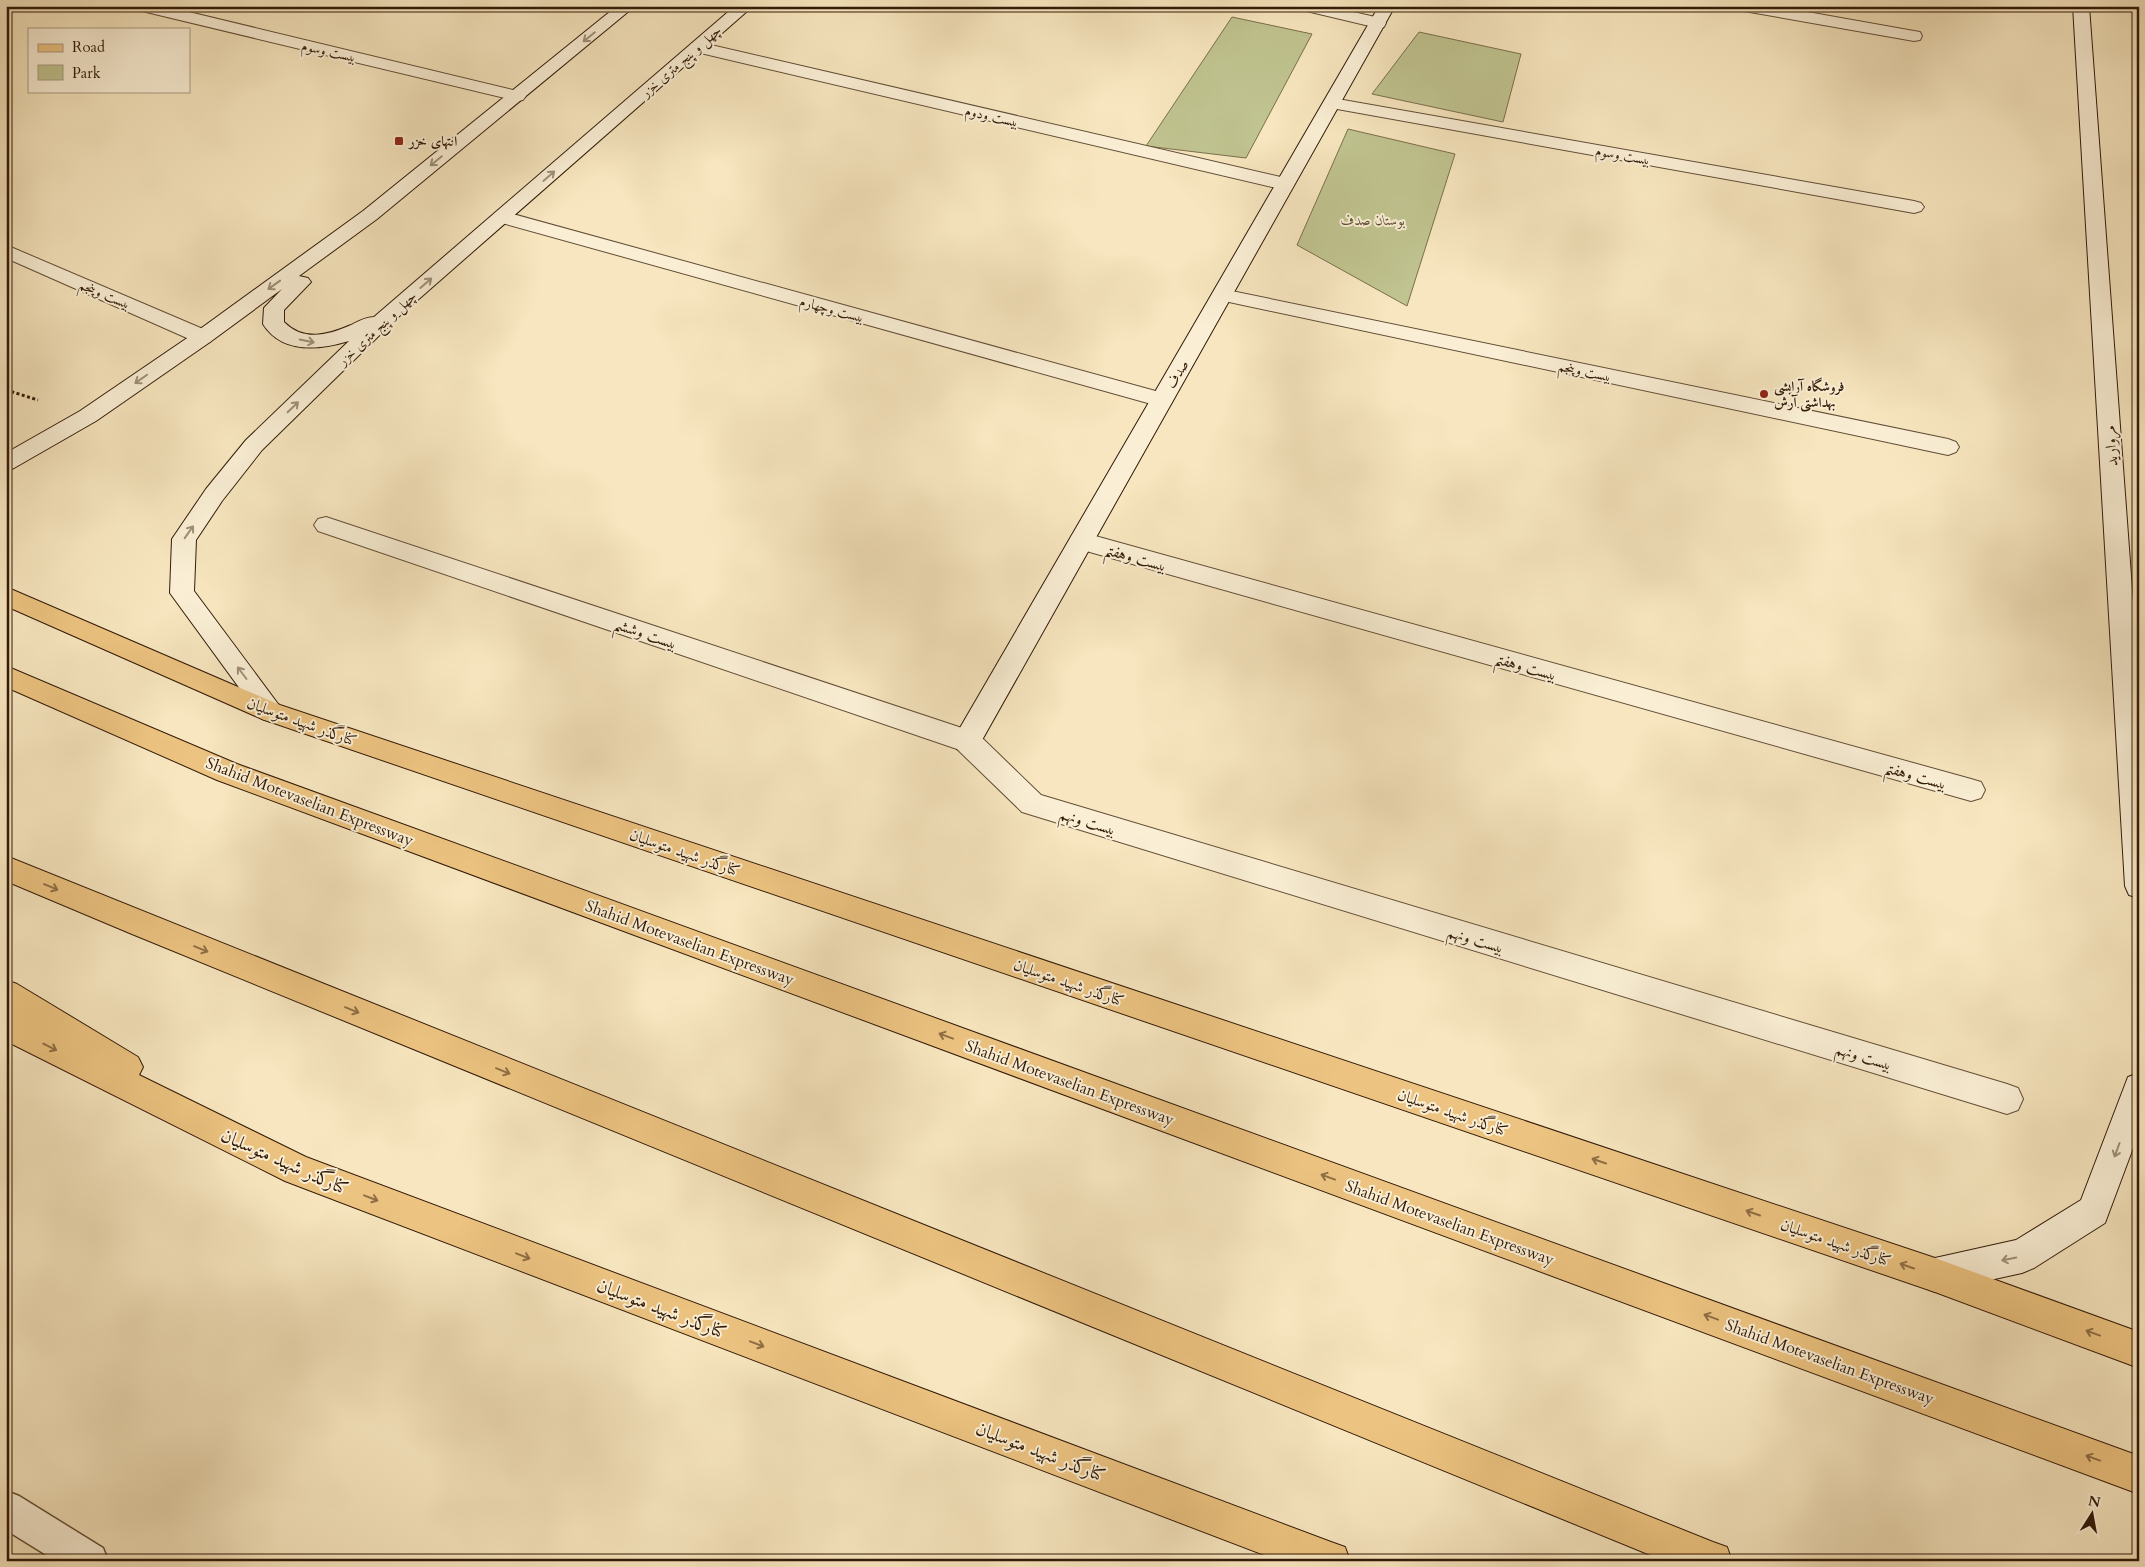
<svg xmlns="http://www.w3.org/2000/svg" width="2145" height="1567" viewBox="0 0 2145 1567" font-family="Cardo,Amiri,serif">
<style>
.green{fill:#c0c490;stroke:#796f4c}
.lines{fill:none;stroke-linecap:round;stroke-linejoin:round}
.lane-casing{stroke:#634d36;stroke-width:3}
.street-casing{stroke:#634d36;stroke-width:2}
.secondary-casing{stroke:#321a08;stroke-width:2}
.primary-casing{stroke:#321a08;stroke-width:2}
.highway-casing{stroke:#321a08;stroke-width:2}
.path{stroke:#321a08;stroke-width:3;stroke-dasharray:3 2.5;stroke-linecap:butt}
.lane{fill:#faefd5;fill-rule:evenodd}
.street{fill:#faefd5;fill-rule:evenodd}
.secondary{fill:#faefd5;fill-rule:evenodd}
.primary{fill:#ecc380;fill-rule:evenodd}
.highway{fill:#ecc380;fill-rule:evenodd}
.oneway{stroke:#a08f79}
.oneway2{stroke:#8f6e44}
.poi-dot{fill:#8f2418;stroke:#faefd5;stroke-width:2}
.labels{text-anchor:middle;stroke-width:4;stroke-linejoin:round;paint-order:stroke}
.far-street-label{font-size:14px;fill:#321a08;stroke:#faefd5}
.far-poi-label{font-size:14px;font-weight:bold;fill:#321a08;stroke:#faefd5;text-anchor:start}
.far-park-label{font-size:14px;font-style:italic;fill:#5d4d31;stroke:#faefd5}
.street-label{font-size:16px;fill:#321a08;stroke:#faefd5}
.near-street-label{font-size:19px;fill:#321a08;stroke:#faefd5}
</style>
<rect width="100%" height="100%" fill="#f7e6bf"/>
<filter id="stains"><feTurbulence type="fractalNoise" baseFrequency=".004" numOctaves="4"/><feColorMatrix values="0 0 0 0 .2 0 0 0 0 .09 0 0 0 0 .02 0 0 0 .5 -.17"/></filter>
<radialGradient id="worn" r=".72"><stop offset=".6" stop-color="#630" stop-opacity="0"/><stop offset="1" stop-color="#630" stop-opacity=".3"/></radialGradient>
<path class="green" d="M1232,17L1312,34L1246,158L1146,146Z
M1419,32L1521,54L1503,122L1372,94Z
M1348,129L1455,154L1407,306L1297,245Z"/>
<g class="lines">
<g class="lane-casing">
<path id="lane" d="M6,1491L19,1496L103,1548L108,1561H56L6,1530Z"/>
</g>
<g class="street-casing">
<path id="street" d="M134,6H164L517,91L523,92L526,96L523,100L517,101L142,11L136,9Z
M1296,6H1327L1384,19L1386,23L1384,27L1378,28L1298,9Z
M1736,6H1774L1914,31L1920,32L1922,36L1920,40L1914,41L1744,11L1738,9Z
M698,42L1285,178L1292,180L1294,184L1292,188L1285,190L692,51L689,47L692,43Z
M1332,98L1914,201L1921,203L1924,207L1921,211L1914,213L1326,107L1323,103L1326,99Z
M502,211L1170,395L1173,400L1170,405L1162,407L495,221L492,217L495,213Z
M6,245L210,332L214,337L210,342L203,344L196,342L6,258Z
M1222,289L1948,439L1956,442L1959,447L1956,452L1948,455L1215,299L1212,295L1215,291Z
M326,517L977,733L1041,795L2007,1084L2018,1088L2023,1099L2018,1110L2007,1114L1022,812L957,749L318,531L314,525L318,519Z
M1081,532L1971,779L1981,782L1985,790L1981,798L1971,801L1072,547L1069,541L1072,535Z"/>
</g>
<g class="secondary-casing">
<path id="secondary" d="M617,6H635L377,219L299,276L308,278L311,282L284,310V322C304,342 328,335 351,325C359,321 366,317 374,317L735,6H753L396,319L262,450L222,501L196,540L194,591L284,712L280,719L271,722L262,719L170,593L172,539L206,489L246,440L349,341C319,350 282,354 263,324L264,308L282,289L210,342L96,421L14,468L6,471V453L80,411L196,332L363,211Z
M1379,6H1395L977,749L967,752L957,749L954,741L957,733Z
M2073,6H2089L2139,684V898L2129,895L2125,886Z
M2139,1073V1132L2105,1223L2034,1268L2022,1273L1935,1292L1923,1287L1918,1275L1923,1263L1935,1258L2016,1240L2081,1200L2128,1077Z"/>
</g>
<g class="primary-casing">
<path id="primary" d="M6,587L280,705L1935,1258L2139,1332V1368L1935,1292L262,719L6,606Z
M6,980L17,984L138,1057L143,1067L139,1075L306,1157L1331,1542L1345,1547L1350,1561H1280L285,1181L6,1041V1011L9,1012L6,1010Z"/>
</g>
<g class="highway-casing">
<path id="highway" d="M6,666L237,764L2139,1456V1494L217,780L6,687Z
M6,856L1713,1542L1727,1547L1732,1561H1665L132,934L6,881Z"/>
</g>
<path class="path" d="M6,390L38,400"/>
<use href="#lane" class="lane"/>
<use href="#street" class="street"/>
<use href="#secondary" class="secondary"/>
<use href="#primary" class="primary"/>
<use href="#highway" class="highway"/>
</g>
<defs><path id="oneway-shaft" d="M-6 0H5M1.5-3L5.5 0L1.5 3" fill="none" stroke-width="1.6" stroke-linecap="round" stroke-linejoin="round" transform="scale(1.25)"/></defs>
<g class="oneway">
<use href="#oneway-shaft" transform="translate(589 37) rotate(141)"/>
<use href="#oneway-shaft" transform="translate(436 161) rotate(141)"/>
<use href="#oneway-shaft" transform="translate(549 176) rotate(-41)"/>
<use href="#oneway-shaft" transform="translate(426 283) rotate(-41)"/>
<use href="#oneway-shaft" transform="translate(274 285) rotate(144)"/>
<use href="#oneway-shaft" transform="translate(307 341) rotate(11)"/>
<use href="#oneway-shaft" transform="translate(141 379) rotate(145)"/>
<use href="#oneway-shaft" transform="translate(293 407) rotate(-44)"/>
<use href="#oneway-shaft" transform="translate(189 532) rotate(-55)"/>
<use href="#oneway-shaft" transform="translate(242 673) rotate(-127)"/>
<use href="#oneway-shaft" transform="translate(2117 1150) rotate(110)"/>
<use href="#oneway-shaft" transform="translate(2009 1259) rotate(168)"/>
</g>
<g class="oneway2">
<use href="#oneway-shaft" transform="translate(51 887) rotate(23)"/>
<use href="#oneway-shaft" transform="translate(201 949) rotate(22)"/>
<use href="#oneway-shaft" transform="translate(352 1010) rotate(22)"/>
<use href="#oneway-shaft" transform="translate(946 1036) rotate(-160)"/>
<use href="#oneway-shaft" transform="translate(50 1047) rotate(27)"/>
<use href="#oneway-shaft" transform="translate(503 1071) rotate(22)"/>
<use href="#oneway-shaft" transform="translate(1599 1161) rotate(-161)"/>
<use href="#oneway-shaft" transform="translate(1328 1177) rotate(-160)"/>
<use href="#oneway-shaft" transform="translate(371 1198) rotate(21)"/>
<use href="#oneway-shaft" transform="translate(1753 1213) rotate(-161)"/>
<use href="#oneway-shaft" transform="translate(523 1256) rotate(21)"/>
<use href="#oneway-shaft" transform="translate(1907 1266) rotate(-161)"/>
<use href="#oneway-shaft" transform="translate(1711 1317) rotate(-160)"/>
<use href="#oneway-shaft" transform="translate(2093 1333) rotate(-160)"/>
<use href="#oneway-shaft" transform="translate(757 1344) rotate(21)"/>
<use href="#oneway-shaft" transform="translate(2093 1458) rotate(-160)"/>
</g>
<g class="poi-dot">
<rect x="394" y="136" width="10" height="10" rx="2.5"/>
<circle cx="1764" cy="394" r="5"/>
</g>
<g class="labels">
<g class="far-street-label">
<text transform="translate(329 51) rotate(13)" y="5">بیست وسوم</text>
<text transform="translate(681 61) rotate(-41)" y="5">چهل و پنج متری خزر</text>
<text transform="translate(992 116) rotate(13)" y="5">بیست ودوم</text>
<text transform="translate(1623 155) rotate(10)" y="5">بیست وسوم</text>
<text transform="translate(105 294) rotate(23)" y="5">بیست وپنجم</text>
<text transform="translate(832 309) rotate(15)" y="5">بیست وچهارم</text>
<text transform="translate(377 328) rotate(-43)" y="5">چهل و پنج متری خزر</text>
<text transform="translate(1585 371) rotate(12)" y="5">بیست وپنجم</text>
<text transform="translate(1177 374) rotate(-60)" y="5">صدف</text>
</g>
<g class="far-poi-label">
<text x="409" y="146">انتهای خزر</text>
<text x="1774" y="391">فروشگاه آرایشی<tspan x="1774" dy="16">بهداشتی آرش</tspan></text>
</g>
<g class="far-park-label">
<text x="1373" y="225">بوستان صدف</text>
</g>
<g class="street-label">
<text transform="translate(2110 446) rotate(-94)" y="6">مروارید</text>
<text transform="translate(1136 557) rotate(16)" y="6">بیست وهفتم</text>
<text transform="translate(646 633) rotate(19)" y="6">بیست وششم</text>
<text transform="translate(1526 666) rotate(16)" y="6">بیست وهفتم</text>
<text transform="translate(302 721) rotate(20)" y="6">کنارگذر شهید متوسلیان</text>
<text transform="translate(1916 775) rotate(16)" y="6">بیست وهفتم</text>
<text transform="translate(310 801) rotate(21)" y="6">Shahid Motevaselian Expressway</text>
<text transform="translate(1088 821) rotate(17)" y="6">بیست ونهم</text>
<text transform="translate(685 852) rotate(19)" y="6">کنارگذر شهید متوسلیان</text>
<text transform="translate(1476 939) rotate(17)" y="6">بیست ونهم</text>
<text transform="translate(690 942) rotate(20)" y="6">Shahid Motevaselian Expressway</text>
<text transform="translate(1069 982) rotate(19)" y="6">کنارگذر شهید متوسلیان</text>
<text transform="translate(1864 1056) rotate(17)" y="6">بیست ونهم</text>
<text transform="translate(1070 1082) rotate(20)" y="6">Shahid Motevaselian Expressway</text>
<text transform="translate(1453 1112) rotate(19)" y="6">کنارگذر شهید متوسلیان</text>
<text transform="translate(1450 1222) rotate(20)" y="6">Shahid Motevaselian Expressway</text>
<text transform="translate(1836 1242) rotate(19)" y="6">کنارگذر شهید متوسلیان</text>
<text transform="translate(1830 1361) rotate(20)" y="6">Shahid Motevaselian Expressway</text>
</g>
<g class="near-street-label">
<text transform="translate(285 1161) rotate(24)" y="7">کنارگذر شهید متوسلیان</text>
<text transform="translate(662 1308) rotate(21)" y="7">کنارگذر شهید متوسلیان</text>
<text transform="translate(1041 1451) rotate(21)" y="7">کنارگذر شهید متوسلیان</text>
</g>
</g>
<rect width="2145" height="1567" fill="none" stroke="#f7e6bf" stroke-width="25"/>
<rect x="8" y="8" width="2130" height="1552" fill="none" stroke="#321a08" stroke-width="2.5"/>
<rect x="12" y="12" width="2120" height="1542" fill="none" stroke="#321a08"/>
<rect x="28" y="28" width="162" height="65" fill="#faefd5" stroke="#aa9a83"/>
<rect x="38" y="44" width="25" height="8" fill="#ecc380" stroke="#aa9a83"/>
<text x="72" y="52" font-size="15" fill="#321a08">Road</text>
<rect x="38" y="65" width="25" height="15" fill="#c0c490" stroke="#aa9a83"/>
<text x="72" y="78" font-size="15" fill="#321a08">Park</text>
<g transform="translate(2092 1514) rotate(11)" stroke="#faefd5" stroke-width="4" paint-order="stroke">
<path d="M0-4L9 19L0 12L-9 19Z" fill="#321a08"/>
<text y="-8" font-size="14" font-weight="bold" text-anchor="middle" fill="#321a08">N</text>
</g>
<rect width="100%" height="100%" filter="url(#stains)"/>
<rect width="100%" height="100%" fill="url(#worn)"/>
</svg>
